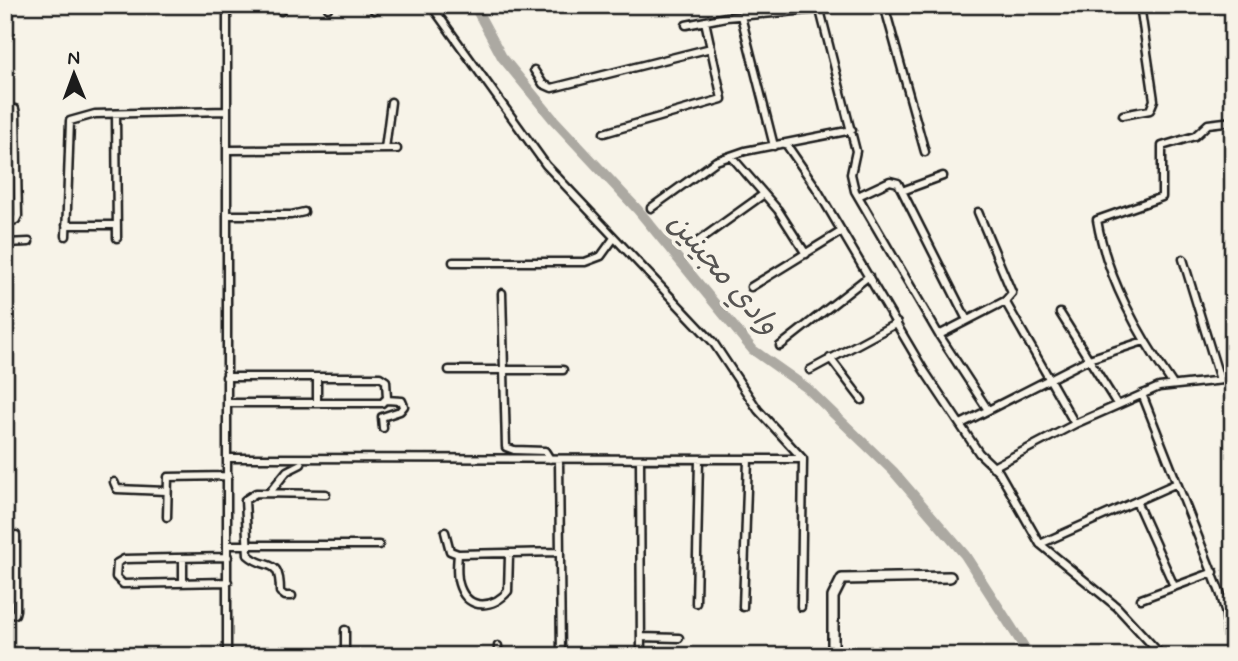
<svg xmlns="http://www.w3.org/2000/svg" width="1238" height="661" viewBox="0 0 1238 661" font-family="Mynerve,'Playpen Sans Arabic',sans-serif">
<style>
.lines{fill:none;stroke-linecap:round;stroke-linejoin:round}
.river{stroke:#aca9a2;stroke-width:10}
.street-casing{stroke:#1c1c1c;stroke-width:11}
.secondary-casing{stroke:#1c1c1c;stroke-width:14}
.street{stroke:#f7f3e8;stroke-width:6}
.secondary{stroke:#f7f3e8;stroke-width:9}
.labels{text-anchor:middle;stroke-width:7;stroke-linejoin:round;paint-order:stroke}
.water-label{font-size:30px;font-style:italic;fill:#565452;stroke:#f7f3e8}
</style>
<rect width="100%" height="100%" fill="#f7f3e8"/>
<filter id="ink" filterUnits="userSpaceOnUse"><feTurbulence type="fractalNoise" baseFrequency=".0143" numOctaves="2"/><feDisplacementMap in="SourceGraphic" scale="14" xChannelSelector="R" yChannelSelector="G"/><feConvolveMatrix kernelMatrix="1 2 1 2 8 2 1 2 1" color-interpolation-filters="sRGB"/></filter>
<g filter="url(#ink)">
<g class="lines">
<path class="river" d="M474,5L502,57L553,119L638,210L753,350L807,388L893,471L965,555L1030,656"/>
<g class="street-casing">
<path id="street" d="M143,5H181
M279,5L281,11
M328,5V8
M373,5L374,10
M431,5L546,165L713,342L758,410L803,459L801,607
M884,5L925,152
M1229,5L1233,43
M820,10L856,151L851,174L855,191L939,335L988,410
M741,16L774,146
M686,25L726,17L867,5
M534,70L543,84L552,88L711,48
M5,108L15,109L16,114L18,216L16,220L5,223
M116,114L117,238
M1123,115L1150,110L1154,100L1140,5
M604,133L722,99L705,21
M786,144L815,186L923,369L979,453L999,472L1040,544L1117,607L1162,656
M385,149L391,102
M228,150L397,149
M731,156L778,210L806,254
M902,191L943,176
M858,196L890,181L898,183L967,320
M651,208L716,161L745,151L852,130
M227,215H291L304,212
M66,225H117
M66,236L70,121L95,114L227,111
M5,243L29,242
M693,245L764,194
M1183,259L1220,380
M453,262H585L601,256L614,238
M751,287L842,231
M502,293L506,447L514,450L545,451L550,459
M1005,301L1075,424
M1060,313L1117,404
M939,335L1005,301L1012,293L978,212
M780,346L869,276
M830,358L862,400
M449,370H563
M810,370L897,323
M226,377H380L386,381L387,398L382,403H227
M317,377V403
M1172,383C1139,335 1107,279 1097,220L1162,197V146L1195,136L1208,124L1233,121
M1142,394L1221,595L1226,615L1229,656
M961,424L1089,359L1144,341
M383,428L382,417L400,411L404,406L402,401L386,400
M228,458L803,459
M559,459L561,656
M640,459L641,656
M993,467L1075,424L1159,387L1233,379
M114,482L117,489L166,491
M270,492L287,471L301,464
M1136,501L1174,586
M167,517L168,477L228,476
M445,532L450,551L458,554L560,552
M1040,544L1177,483
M228,545H379
M458,554C457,565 456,577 460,587C469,611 494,608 508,591L509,555
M228,557L124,559L117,563L116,577L123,584L228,582
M183,558V583
M292,596H285L280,592C280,555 267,572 248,555L245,500L256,493L326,494
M1141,599L1214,572
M696,603L699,459
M743,607L748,459
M5,615L15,614L16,610V535
M641,637L679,638
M498,646V656
M227,656V5
M345,656V630"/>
</g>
<g class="secondary-casing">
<path id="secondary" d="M833,656V597L842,579L950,577"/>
</g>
<use href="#street" class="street"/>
<use href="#secondary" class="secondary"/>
</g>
</g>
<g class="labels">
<g class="water-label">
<text transform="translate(724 273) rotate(49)" y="10">وادي مجينين</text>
</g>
</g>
<rect width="1238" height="661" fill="none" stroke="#f7f3e8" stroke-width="28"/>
<rect x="14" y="14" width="1210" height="633" fill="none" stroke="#1c1c1c" stroke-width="2.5" filter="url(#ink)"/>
<g transform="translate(74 74) rotate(359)" stroke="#f7f3e8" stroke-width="5" paint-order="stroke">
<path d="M0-5L12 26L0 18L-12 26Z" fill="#1c1c1c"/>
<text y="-10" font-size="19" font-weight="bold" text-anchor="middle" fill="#1c1c1c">N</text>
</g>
</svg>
